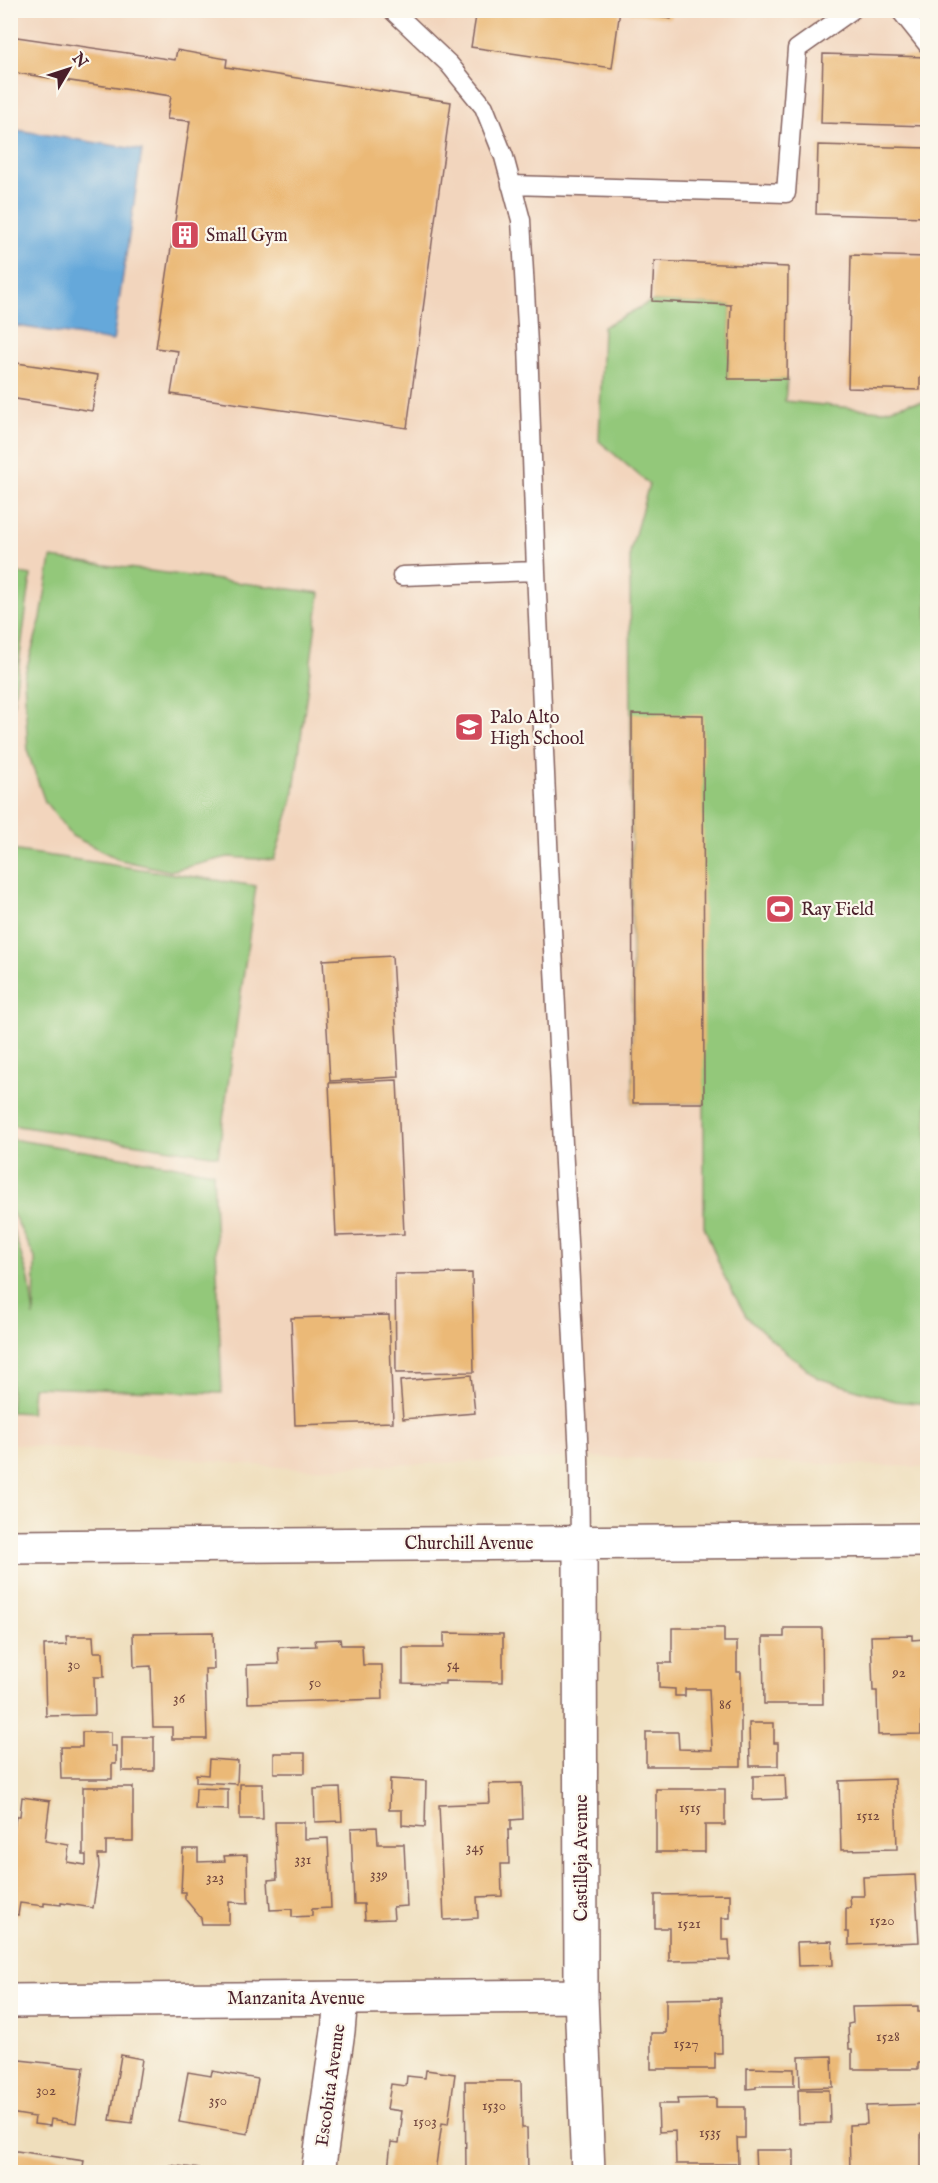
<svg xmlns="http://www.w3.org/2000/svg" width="938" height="2183" viewBox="0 0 938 2183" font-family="'IM FELL English',serif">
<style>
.built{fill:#f2d5bd}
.green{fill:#93c87a;stroke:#6e7452;stroke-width:1.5}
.water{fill:#65a8da;stroke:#586482;stroke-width:1.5}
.building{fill:#ebb977}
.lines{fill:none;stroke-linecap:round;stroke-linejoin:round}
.lane-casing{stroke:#84625e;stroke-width:21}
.street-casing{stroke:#84625e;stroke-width:36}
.lane{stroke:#fff;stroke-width:18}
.street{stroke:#fff;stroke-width:33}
.labels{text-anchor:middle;stroke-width:4.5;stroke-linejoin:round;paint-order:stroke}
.number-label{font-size:15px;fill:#72463e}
.poi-label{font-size:18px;fill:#4a1f2b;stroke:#fbf7ec;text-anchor:start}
.street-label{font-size:18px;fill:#4a1f2b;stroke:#fbf7ec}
</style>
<rect width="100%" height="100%" fill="#fbf7ec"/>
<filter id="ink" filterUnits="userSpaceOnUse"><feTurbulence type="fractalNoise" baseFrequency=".0167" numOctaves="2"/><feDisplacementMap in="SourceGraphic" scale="12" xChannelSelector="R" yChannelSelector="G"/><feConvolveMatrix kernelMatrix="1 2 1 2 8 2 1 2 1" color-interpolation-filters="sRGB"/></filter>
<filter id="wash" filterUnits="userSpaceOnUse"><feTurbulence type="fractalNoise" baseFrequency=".008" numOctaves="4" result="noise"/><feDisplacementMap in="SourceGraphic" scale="24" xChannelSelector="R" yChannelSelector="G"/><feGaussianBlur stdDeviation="1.35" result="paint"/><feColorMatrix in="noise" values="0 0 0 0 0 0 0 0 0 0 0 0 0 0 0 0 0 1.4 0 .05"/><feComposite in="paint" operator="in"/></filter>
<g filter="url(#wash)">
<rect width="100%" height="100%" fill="#efdebc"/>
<path class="built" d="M10,11H927V1467L579,1457L301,1469L11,1444Z"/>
<path class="green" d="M652,301L731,305L728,378L787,379L785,401L881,411L910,403L927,402V1404L895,1401L818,1378L781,1348L746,1316L724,1276L704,1226V1103H633L630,552L649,484L599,441L603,327Z
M51,558L320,593L293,798L274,860L228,857L170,871L120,860L72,836L45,802L28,753L24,677L41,618Z
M11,572L31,575L11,722L10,572Z
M11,850L256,886L218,1156L11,1125Z
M11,1139L213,1172L222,1393L33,1387L31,1413L11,1412V1224L29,1279L34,1317L35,1258L11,1210Z"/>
<path class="water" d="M17,130L142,150L113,341L11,325L10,172Z"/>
<g id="blocks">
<path class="building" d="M477,10H620L612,68L471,47Z
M630,10H672L671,19L630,13Z
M10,36L175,60L177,50L227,59L226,67L451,102L407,428L171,394L178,351L156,348L190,121L167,119L171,96L10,72Z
M823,54L928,57V126L821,123Z
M818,145L928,148V217L816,214Z
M851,255L928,257V377H920V390L848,388Z
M654,261L788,267L787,379H728L731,305L652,301Z
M10,362L98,375L92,411L10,398Z
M632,714L703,715L704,1103H633Z
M392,956L399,1077L330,1081L323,960Z
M397,1080L404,1234L336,1236L329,1083Z
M472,1273L474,1372L396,1373L395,1274Z
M389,1315L393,1422L295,1425L291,1318Z
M471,1375L475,1413L403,1419L400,1381Z
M672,1628H724V1642H737V1672H741V1766H646V1732H678L679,1749L712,1750L709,1689H685V1696H675V1689L659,1688V1663H672Z
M784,1628H822L823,1704H764L763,1637H784Z
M213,1632L214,1669H205L207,1739H172V1727H153L151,1666L134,1667L133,1633Z
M444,1633L503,1634V1682L445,1681V1684L403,1683V1648H444Z
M912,1635V1640L925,1639L927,1711L921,1712V1734L878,1735L877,1691H873L871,1636Z
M66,1636H93L94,1652H103L104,1677H94L95,1715L46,1716L44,1645L67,1644Z
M340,1639L341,1645H362L363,1665H382L383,1699L248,1703L247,1665L279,1664L278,1647L316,1646L315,1640Z
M749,1723H774V1743H778V1766H750Z
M82,1732H111V1746H116V1764H112V1779H61L60,1747H82Z
M122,1737H154V1771H122Z
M274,1753H305V1773H274Z
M209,1759L238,1761L237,1784L196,1782V1774L208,1775Z
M785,1775L786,1799L753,1800V1776Z
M390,1779L426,1781L425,1827L402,1825V1810H389Z
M895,1779L897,1849L841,1850L839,1781Z
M522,1783L523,1819L511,1820V1830H508L509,1864H501L502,1896L477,1897L478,1918L444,1920L439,1805L490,1803L489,1784Z
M240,1784H262L263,1819H240Z
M83,1787H133V1841H106V1855H98L99,1867L93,1908L61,1903V1905L44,1903V1906L20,1903L18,1915L10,1913V1836L13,1837L16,1816H20L22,1797L50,1801L45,1841L69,1845L67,1862L86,1865V1855H83Z
M196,1788L228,1789V1810L195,1809Z
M340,1788L342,1821L315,1822L314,1789Z
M656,1789H725V1825H705V1852H656Z
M275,1822H304V1839L328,1838L331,1908L312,1909V1916L292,1917V1909L270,1910L268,1880L277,1879Z
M377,1827L378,1844H404L407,1906L393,1907L394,1919L365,1920L364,1904H354L351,1828Z
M183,1849H198V1862L225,1861L224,1856L247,1855L248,1903L229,1902V1924H202L201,1918L185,1899V1892H181Z
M915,1875L919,1942L849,1945V1932H846V1908H851L850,1896H864L863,1877Z
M730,1894V1918H722V1940H729L730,1960L669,1961V1928H655V1895Z
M832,1941L833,1965L798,1966L797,1942Z
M721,1998L722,2053H715V2069H651V2033H666V1999Z
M918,2006V2012H928V2063H918V2069H852V2049H849L848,2024L853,2023L852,2007Z
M121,2055L142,2059L132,2123L110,2120Z
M832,2056L833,2087L800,2088L799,2057Z
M10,2059L84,2067L76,2123L51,2119L50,2126L34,2124L35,2117L10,2113Z
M747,2068L794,2069V2086H756V2088L747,2089Z
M426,2070L455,2074L448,2124L442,2123L435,2172H395L388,2170L391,2142L399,2143L402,2119H400L401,2111L387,2109L391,2084L406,2086L407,2076L425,2078Z
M212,2071L258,2079L248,2134L179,2122L188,2072L211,2076Z
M465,2081H521L522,2128H527L528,2170L466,2171Z
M798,2090H829L830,2123L799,2124Z
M716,2098V2107H745V2138H737L738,2164H676L675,2131L659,2132L658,2104H678L677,2099Z
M928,2104V2133H921V2172H850L849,2125L867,2124L866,2106Z
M10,2150L84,2161L82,2172H10Z
M755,2150H794V2172H756Z
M170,2165L215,2171V2172H169Z"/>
</g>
</g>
<g filter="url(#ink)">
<use href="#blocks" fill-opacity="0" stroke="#84625e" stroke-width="1.5"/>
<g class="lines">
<g class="lane-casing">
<path id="lane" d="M392,10L449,64L484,107L504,157L521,220L528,344L536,571L551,909L579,1457L580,1544
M900,10L928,45
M511,185L786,193L797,49L852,10
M402,576L536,571"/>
</g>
<g class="street-casing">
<path id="street" d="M580,1544L581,1996L588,2172
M10,1547L928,1540
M10,2001L581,1996
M318,2172L338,2031L341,1998"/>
</g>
<use href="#lane" class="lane"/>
<use href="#street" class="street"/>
</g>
</g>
<defs>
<g id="building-square" transform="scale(1.5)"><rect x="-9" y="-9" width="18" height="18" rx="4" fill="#d1495b" stroke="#fbf7ec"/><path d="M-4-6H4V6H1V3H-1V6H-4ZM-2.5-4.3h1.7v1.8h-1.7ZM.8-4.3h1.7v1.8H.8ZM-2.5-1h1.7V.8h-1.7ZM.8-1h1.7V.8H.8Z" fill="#fff"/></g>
<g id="school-square" transform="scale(1.5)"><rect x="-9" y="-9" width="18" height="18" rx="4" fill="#d1495b" stroke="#fbf7ec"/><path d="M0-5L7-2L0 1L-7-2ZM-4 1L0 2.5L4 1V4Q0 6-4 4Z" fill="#fff"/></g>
<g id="stadium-square" transform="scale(1.5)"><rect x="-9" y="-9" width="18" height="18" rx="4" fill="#d1495b" stroke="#fbf7ec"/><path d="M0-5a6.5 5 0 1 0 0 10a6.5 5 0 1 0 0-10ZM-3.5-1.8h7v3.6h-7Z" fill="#fff"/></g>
</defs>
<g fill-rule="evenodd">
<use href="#building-square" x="185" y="235"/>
<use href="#school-square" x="469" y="727"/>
<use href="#stadium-square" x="780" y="909"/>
</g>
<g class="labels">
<g class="number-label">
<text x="74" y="1669">30</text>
<text x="453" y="1669">54</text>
<text x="899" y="1677">92</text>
<text x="315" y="1687">50</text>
<text x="179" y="1703">36</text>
<text x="725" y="1709">86</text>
<text x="690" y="1812">1515</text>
<text x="868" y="1820">1512</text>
<text x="475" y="1852">345</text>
<text x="303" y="1864">331</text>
<text x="379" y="1879">339</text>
<text x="215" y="1882">323</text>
<text x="882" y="1925">1520</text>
<text x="689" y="1928">1521</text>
<text x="888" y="2041">1528</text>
<text x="686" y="2048">1527</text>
<text x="46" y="2095">302</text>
<text x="218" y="2105">350</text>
<text x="494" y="2110">1530</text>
<text x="425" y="2126">1503</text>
<text x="710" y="2137">1535</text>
</g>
<g class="poi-label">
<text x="206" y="241">Small Gym</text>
<text x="490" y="723">Palo Alto<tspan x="490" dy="21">High School</tspan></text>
<text x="801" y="915">Ray Field</text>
</g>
<g class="street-label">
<text x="469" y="1549">Churchill Avenue</text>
<text transform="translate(581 1858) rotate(-90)" y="6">Castilleja Avenue</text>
<text x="296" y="2004">Manzanita Avenue</text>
<text transform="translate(330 2085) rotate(-82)" y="6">Escobita Avenue</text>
</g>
</g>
<rect width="938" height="2183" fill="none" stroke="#fbf7ec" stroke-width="36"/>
<g transform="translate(69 69) rotate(51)" stroke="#fbf7ec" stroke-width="4.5" paint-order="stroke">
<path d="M0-4.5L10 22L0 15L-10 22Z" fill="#4a1f2b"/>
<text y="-9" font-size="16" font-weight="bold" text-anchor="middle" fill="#4a1f2b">N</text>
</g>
</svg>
